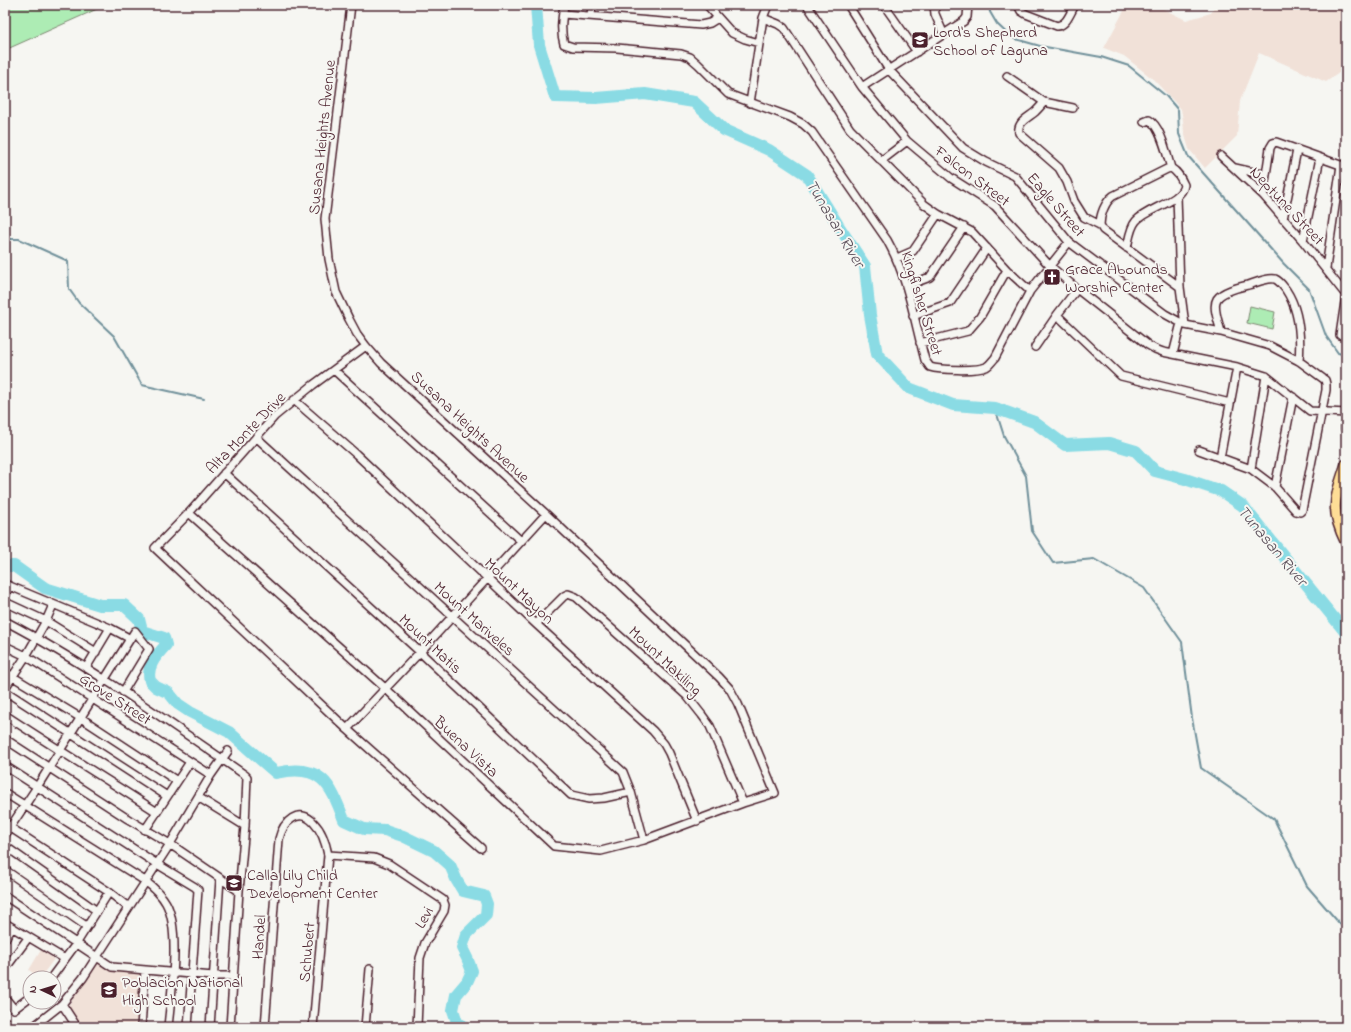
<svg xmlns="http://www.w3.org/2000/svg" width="1351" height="1032" viewBox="0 0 1351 1032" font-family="'Indie Flower',sans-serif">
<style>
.built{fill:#f1e1d8}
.green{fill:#adecb4;stroke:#7c8670}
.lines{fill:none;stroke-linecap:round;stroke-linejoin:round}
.stream{stroke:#70909a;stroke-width:2}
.river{stroke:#8adbe4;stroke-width:12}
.minor-casing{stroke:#4a1f2b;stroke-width:10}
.major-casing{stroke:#4a1f2b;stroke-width:12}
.minor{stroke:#f6f6f2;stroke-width:7}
.major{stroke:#fedd96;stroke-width:9}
.labels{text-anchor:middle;stroke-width:4;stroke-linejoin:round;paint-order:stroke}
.poi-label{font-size:16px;fill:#4a1f2b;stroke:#f6f6f2;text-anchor:start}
.street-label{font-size:16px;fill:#4a1f2b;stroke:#f6f6f2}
.water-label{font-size:17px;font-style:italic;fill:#5a4e59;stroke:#f6f6f2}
</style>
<rect width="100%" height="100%" fill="#f6f6f2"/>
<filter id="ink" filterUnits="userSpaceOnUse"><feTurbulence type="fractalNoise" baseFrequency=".025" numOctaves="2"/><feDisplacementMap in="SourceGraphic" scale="8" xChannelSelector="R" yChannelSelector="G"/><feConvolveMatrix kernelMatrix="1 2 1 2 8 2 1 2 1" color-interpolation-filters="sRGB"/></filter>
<g filter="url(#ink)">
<path class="built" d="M1127,5H1155L1186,20L1211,13L1215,5H1346V68L1326,82L1259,53L1240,101L1237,136L1205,168L1189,149L1184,132L1183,120L1181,109L1153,79L1124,56L1104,48Z
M41,950L54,959L40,978H39L29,970Z
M96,963L112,971L142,974L138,1027H80L68,1006Z"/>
<path class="green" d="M5,5H106L5,50Z
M1250,306L1275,312L1272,329L1247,323Z"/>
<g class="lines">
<path class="stream" d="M989,5L990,12L997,24L1012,38L1040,46L1101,57L1129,66L1166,96L1178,110L1179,134L1188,156L1284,264L1309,289L1326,336L1338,353L1346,355
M5,239H19L68,261L69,289L79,303L114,336L142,385L204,399
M995,408L1004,436L1026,476L1032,531L1053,563L1094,559L1144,588L1182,642L1192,718L1201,768L1274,819L1307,886L1346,931"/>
<path class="river" d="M536,5L539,45L555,97L596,98L645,94L694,102L724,130L769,150L807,175L838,225L865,266L870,315L877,354L909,388L953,405L995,408L1034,422L1065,445L1109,443L1136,451L1155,471L1185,479L1221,491L1243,506L1346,633
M5,566H14L45,588L100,605H124L139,619L142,631L164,638L166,645C156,656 146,666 150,681L156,687L169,693L178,704L190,712L229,732L276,773C321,763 330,783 344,820L364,829L385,830L403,836L434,851L450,865L457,881L463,891L484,896L487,904L486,915L466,935L462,948L467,958L472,971L467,982L456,995L453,1010L457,1022L465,1027"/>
<g class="minor-casing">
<path id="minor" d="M564,5C562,18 560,31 564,44L573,47L617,48L681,54L690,57L698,64L728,94L790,117L803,124L812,132L887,240C908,277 914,320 925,360L930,367C939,370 977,371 986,367C990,365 992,361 995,358L1030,291L1069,242
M707,5L732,33L745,39L759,43
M807,5L862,87L907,141L951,178L995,206L1049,265L1077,289L1148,345L1155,349L1163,352L1237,367L1266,376L1310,411L1346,413
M848,5L889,70L963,148L986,162L1015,176L1069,242L1165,314L1185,325L1221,332L1270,346L1299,361L1325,380L1326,384V390L1302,510L1300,512L1296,511L1275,487L1251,469L1199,450
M884,5L917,52
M934,5L935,14L944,35
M1018,5L1021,11L1026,14L1057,26C1067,25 1070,13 1075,5
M563,14L701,25L710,23L718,18
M591,16L592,5
M763,18L778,24L784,28L850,129L924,204L938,214L972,232L1007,270L1030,291
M1007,76L1044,102C1041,106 1038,109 1035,112C1028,118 1017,122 1019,133L1059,168L1067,182L1074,201L1084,217L1100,225
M862,87L964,21L967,17L968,5
M1044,102L1073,108
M750,103L763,18L768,5
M1144,122L1149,120C1161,126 1167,156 1171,168
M1221,156L1263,195L1303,241L1346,295L1340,335
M881,161L907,141
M1235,168L1266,175
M1263,195L1270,148L1273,143L1276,142L1346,167
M1177,196L1180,287L1185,325
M1283,219L1297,150
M1100,225C1100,215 1105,202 1113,196L1167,169L1171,168C1178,172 1181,178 1184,185C1182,202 1147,208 1136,221C1130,228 1129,239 1127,248
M1100,225L1103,230L1180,287
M1303,241L1320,158
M897,258L913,251L938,214
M1326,268L1341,165
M906,286L930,277L964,227
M1057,315L1121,376L1230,403
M913,316L950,303L987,248
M1221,332C1219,323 1212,307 1217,299C1222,291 1240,287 1248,285C1256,283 1267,277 1275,279C1280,281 1283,286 1286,290C1300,311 1301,337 1299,361
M920,343L968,331L980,317L1007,270
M366,346L313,385L275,416L189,513L155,548L347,729L481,848
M1035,347L1057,315L1077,289
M1173,354L1181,323
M334,370L521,541
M294,400L356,454L536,624L653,731L664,744L669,753L697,821
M256,437L623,772L631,792L644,840
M1220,458L1237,367
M1251,469L1266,376
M224,473L420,652L571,795L589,799L604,798L631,792
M1275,487L1293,397
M189,513L385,688L554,846L601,851L644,840L743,803L775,793L738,704L730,689L719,677L546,514L381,363L366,346L357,334L349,319L336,292L329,259L325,219L351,5
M5,584L110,628L127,637L129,640
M5,596L9,587
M5,602L46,621L96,652
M5,621C89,665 167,721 245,775L247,777L245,826L239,891L230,1027
M536,624L564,596L568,594L576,597L687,696L702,715L710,726L743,803
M5,646L26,656L211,775
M86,668L110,628
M5,672L81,718L177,781
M5,688L26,656L46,621L53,605
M5,691L167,796
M5,715C55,748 106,779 157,812
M347,729L420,652L546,514
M5,739L128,819L170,844L239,891
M5,766L157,864L195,887L198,890L188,1027
M5,793L145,881C153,887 161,894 166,903C181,930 171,995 168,1027
M198,797L245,826
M5,824L109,892L128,907
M145,830L190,762
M5,835L37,787L135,631L149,649L123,692
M5,846L97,911
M328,855L374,858L389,864L443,900L445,905L444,911L425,943L420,958L417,1027
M5,870L86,926
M5,896L112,967L213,976H233
M5,923L65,959
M5,939L12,928
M5,969L28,938
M51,978L76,944L109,892
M5,998L14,1009L30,997
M62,1004L77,1027
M5,1021L9,1027
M33,1027L62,1004L83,978L170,844L211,775L228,751
M141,1027L145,970
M210,1027L220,879
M265,1027L279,839C283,822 299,806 314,823C322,831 326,844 328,855L313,1027
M365,1027L370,969"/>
</g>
<g class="major-casing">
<path id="major" d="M1346,425V429
M1346,464C1335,498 1329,509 1346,543"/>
</g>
<use href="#minor" class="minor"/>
<use href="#major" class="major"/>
</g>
</g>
<defs>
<g id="school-square" transform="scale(0.9)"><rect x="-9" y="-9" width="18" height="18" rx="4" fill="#4a1f2b" stroke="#f6f6f2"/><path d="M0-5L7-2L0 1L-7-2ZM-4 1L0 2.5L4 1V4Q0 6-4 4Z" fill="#fff"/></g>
<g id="church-square" transform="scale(0.9)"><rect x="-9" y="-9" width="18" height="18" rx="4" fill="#4a1f2b" stroke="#f6f6f2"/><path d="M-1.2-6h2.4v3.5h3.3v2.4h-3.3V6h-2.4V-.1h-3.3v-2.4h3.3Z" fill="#fff"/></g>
</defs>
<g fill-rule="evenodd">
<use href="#school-square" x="920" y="40"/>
<use href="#church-square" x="1052" y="277"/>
<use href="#school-square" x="234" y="883"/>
<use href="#school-square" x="109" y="990"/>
</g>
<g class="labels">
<g class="poi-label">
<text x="933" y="37">Lord's Shepherd<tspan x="933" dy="18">School of Laguna</tspan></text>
<text x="1065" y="274">Grace Abounds<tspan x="1065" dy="18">Worship Center</tspan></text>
<text x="247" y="880">Calla Lily Child<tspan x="247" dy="18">Development Center</tspan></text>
<text x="122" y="987">Poblacion National<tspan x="122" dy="18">High School</tspan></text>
</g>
<g class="street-label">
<text transform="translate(321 137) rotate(-84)" y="6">Susana Heights Avenue</text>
<text transform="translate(973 175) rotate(37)" y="6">Falcon Street</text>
<text transform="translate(1057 204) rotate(49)" y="6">Eagle Street</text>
<text transform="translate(1288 205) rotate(47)" y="6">Neptune Street</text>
<text transform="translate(923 303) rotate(73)" y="6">Kingfisher Street</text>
<text transform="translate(471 426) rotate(43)" y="6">Susana Heights Avenue</text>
<text transform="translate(245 432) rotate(-46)" y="6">Alta Monte Drive</text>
<text transform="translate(520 590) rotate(43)" y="6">Mount Mayon</text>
<text transform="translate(475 618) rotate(42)" y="6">Mount Mariveles</text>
<text transform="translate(431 643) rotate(43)" y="6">Mount Matis</text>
<text transform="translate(666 660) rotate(43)" y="6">Mount Makiling</text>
<text transform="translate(116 698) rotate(33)" y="6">Grove Street</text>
<text transform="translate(467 746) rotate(43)" y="6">Buena Vista</text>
<text transform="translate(423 917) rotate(-61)" y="6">Levi</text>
<text transform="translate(258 937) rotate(-86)" y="6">Handel</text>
<text transform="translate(306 952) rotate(-85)" y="6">Schubert</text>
</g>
<g class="water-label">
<text transform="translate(836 223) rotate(59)" y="6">Tunasan River</text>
<text transform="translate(1273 545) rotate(50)" y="6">Tunasan River</text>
</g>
</g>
<rect width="1351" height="1032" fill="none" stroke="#f6f6f2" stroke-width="20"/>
<rect x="10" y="10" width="1331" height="1012" fill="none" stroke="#4a1f2b" stroke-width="1.5" filter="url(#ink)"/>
<g transform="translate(42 990) rotate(274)"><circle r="19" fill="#f6f6f2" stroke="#b1a0a2"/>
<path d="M0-3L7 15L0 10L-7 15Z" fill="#4a1f2b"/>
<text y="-6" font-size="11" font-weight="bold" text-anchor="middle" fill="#4a1f2b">N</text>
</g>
</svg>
